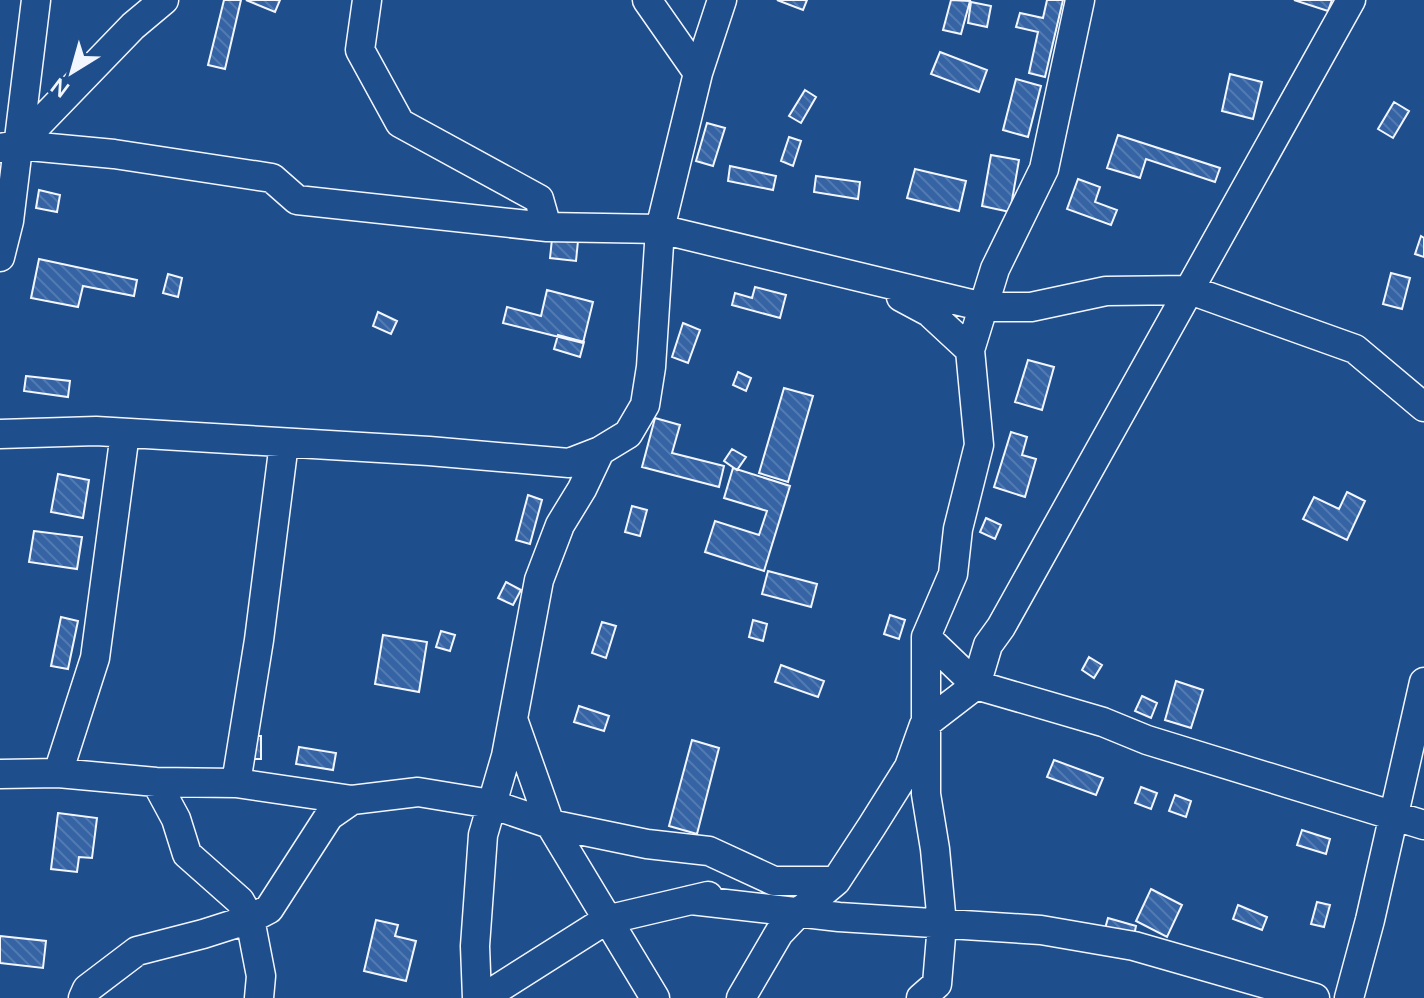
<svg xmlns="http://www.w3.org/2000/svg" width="1424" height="998" viewBox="0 0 1424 998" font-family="Manrope,sans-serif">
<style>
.building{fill:url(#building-back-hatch);stroke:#f2f6ff;stroke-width:2}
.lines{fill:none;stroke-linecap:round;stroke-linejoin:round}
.minor-casing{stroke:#f2f6ff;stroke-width:31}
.minor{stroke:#1f4e8c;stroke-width:28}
</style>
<defs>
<pattern id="building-back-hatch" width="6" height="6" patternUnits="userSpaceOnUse" patternTransform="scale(2)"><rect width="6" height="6" fill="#3563a3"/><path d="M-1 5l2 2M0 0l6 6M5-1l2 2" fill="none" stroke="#537ab1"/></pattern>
</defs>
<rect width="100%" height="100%" fill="#1f4e8c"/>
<path class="building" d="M224,0H241L225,69L208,65Z
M246,0H280L275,12Z
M777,0H807L803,10Z
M951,0L970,1L961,34L943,30Z
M1047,0H1063L1045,77L1029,73L1038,32L1016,27L1020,13L1043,18Z
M1294,0H1332L1328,11Z
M971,2L991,6L987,27L968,23Z
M940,52L987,70L979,92L931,74Z
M1230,74L1262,82L1253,119L1222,111Z
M1016,79L1041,86L1028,137L1003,130Z
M805,90L816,97L801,123L789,116Z
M1394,102L1409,111L1393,138L1378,129Z
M707,123L725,128L713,166L696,161Z
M1118,135L1220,168L1215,182L1146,159L1140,178L1107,168Z
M789,137L801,141L793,166L781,161Z
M991,155L1019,160L1010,212L982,206Z
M730,166L776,176L773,190L728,181Z
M915,169L966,181L959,211L907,198Z
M816,176L860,182L858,199L814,192Z
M1078,179L1100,187L1095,202L1117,210L1111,225L1067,209Z
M39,190L60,195L57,212L36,208Z
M1421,236L1424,238V257L1415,254Z
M552,239L578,241L576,261L550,258Z
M39,259L137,280L134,296L83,286L78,307L31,298Z
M1391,273L1410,278L1402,309L1383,304Z
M168,274L182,278L178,297L163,293Z
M755,287L786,295L780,318L732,305L735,293L752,298Z
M547,290L593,302L583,343L503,323L507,307L541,316Z
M378,312L397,321L391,334L373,326Z
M683,323L700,330L688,363L672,357Z
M558,335L584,342L580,357L554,349Z
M1028,360L1054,367L1042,410L1015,402Z
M738,372L751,378L746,391L733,385Z
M26,376L70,381L68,397L24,391Z
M784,388L813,396L788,482L759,473Z
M655,418L680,425L672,453L724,466L719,487L642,467Z
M1011,432L1027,437L1022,455L1036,459L1025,497L994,487Z
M732,449L746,457L737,470L724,461Z
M733,468L790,486L764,571L705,552L715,521L759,535L767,511L724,498Z
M58,474L89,480L83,518L51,512Z
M1347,492L1365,501L1347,540L1303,519L1314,497L1339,509Z
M528,495L542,500L530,544L516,540Z
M632,506L647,510L640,536L625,532Z
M986,518L1001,525L995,539L980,532Z
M34,531L82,537L77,569L29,562Z
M768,571L817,584L811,607L762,594Z
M506,582L521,590L513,605L498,598Z
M890,615L905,620L899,639L884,634Z
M61,617L78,621L68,669L51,666Z
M753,620L767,624L763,641L749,637Z
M602,622L616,626L606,658L592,653Z
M441,631L455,635L450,651L436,647Z
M383,635L427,642L419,692L375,684Z
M1089,657L1102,665L1094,678L1082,670Z
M781,665L824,681L818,697L775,682Z
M1176,681L1203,690L1191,728L1165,720Z
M1142,696L1157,703L1151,718L1135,711Z
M579,706L609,716L604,731L574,722Z
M246,736H261V759H246Z
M692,740L719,748L697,834L669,826Z
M299,747L336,753L333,770L296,764Z
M1054,760L1103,778L1096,795L1047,777Z
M1141,787L1157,793L1151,809L1135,803Z
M1175,795L1191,801L1186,817L1169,811Z
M58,813L97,818L92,858L79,857L77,872L51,869Z
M1302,830L1330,839L1326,854L1297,845Z
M1151,889L1182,905L1167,937L1136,921Z
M1317,902L1330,905L1324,927L1311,924Z
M1238,905L1267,917L1262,930L1233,919Z
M1108,918L1136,926L1133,940L1104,932Z
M376,920L398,925L395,936L416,941L406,981L364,971Z
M0,936L46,941L43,968L0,963Z"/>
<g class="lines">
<g class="minor-casing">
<path id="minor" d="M367,0L360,50L400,123L539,199L547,227
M647,0L698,73
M18,145L133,26L164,0
M0,148L18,145L114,154L272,178L297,200L547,227L660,229L984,307H1031L1106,291L1190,290L1355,349L1424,407
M0,257L9,221L36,0
M901,297L929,312L970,350L979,445L958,529L953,574L926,637V794L935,849L942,924L937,984L921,998
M970,350L995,269L1044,169L1080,0
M0,434L96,431L429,451L569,463L600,451L628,434L645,405L651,367L660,229L698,73L722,0
M926,637L976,685L1103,722L1147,740L1424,825
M514,722L550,824L655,998
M58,773L95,658L125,433
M0,774L58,773L156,782L236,783L352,800L418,792L491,804L550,824L647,844L709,851L774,881H836
M156,782L176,819L187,854L240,901L250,919L261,976L259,998
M236,783L259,640L284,443
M691,900L839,917L1041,930L1134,946L1315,998
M83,998L87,989L137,951L203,934L250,919L269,909L329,816L352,800
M477,998L475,946L483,835L506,756L539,580L560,525L582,489L600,451
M483,998L606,920L708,896
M741,998L779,933L799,912L836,881L872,826L909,767L924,725L976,685L988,645L1001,627L1351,0
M1349,998L1370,920L1424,682"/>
</g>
<use href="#minor" class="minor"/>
</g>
<g transform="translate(72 72) rotate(217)" stroke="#1f4e8c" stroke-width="6" paint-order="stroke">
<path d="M0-6L14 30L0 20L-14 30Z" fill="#f2f6ff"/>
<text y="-12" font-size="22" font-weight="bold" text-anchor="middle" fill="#f2f6ff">N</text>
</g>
</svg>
